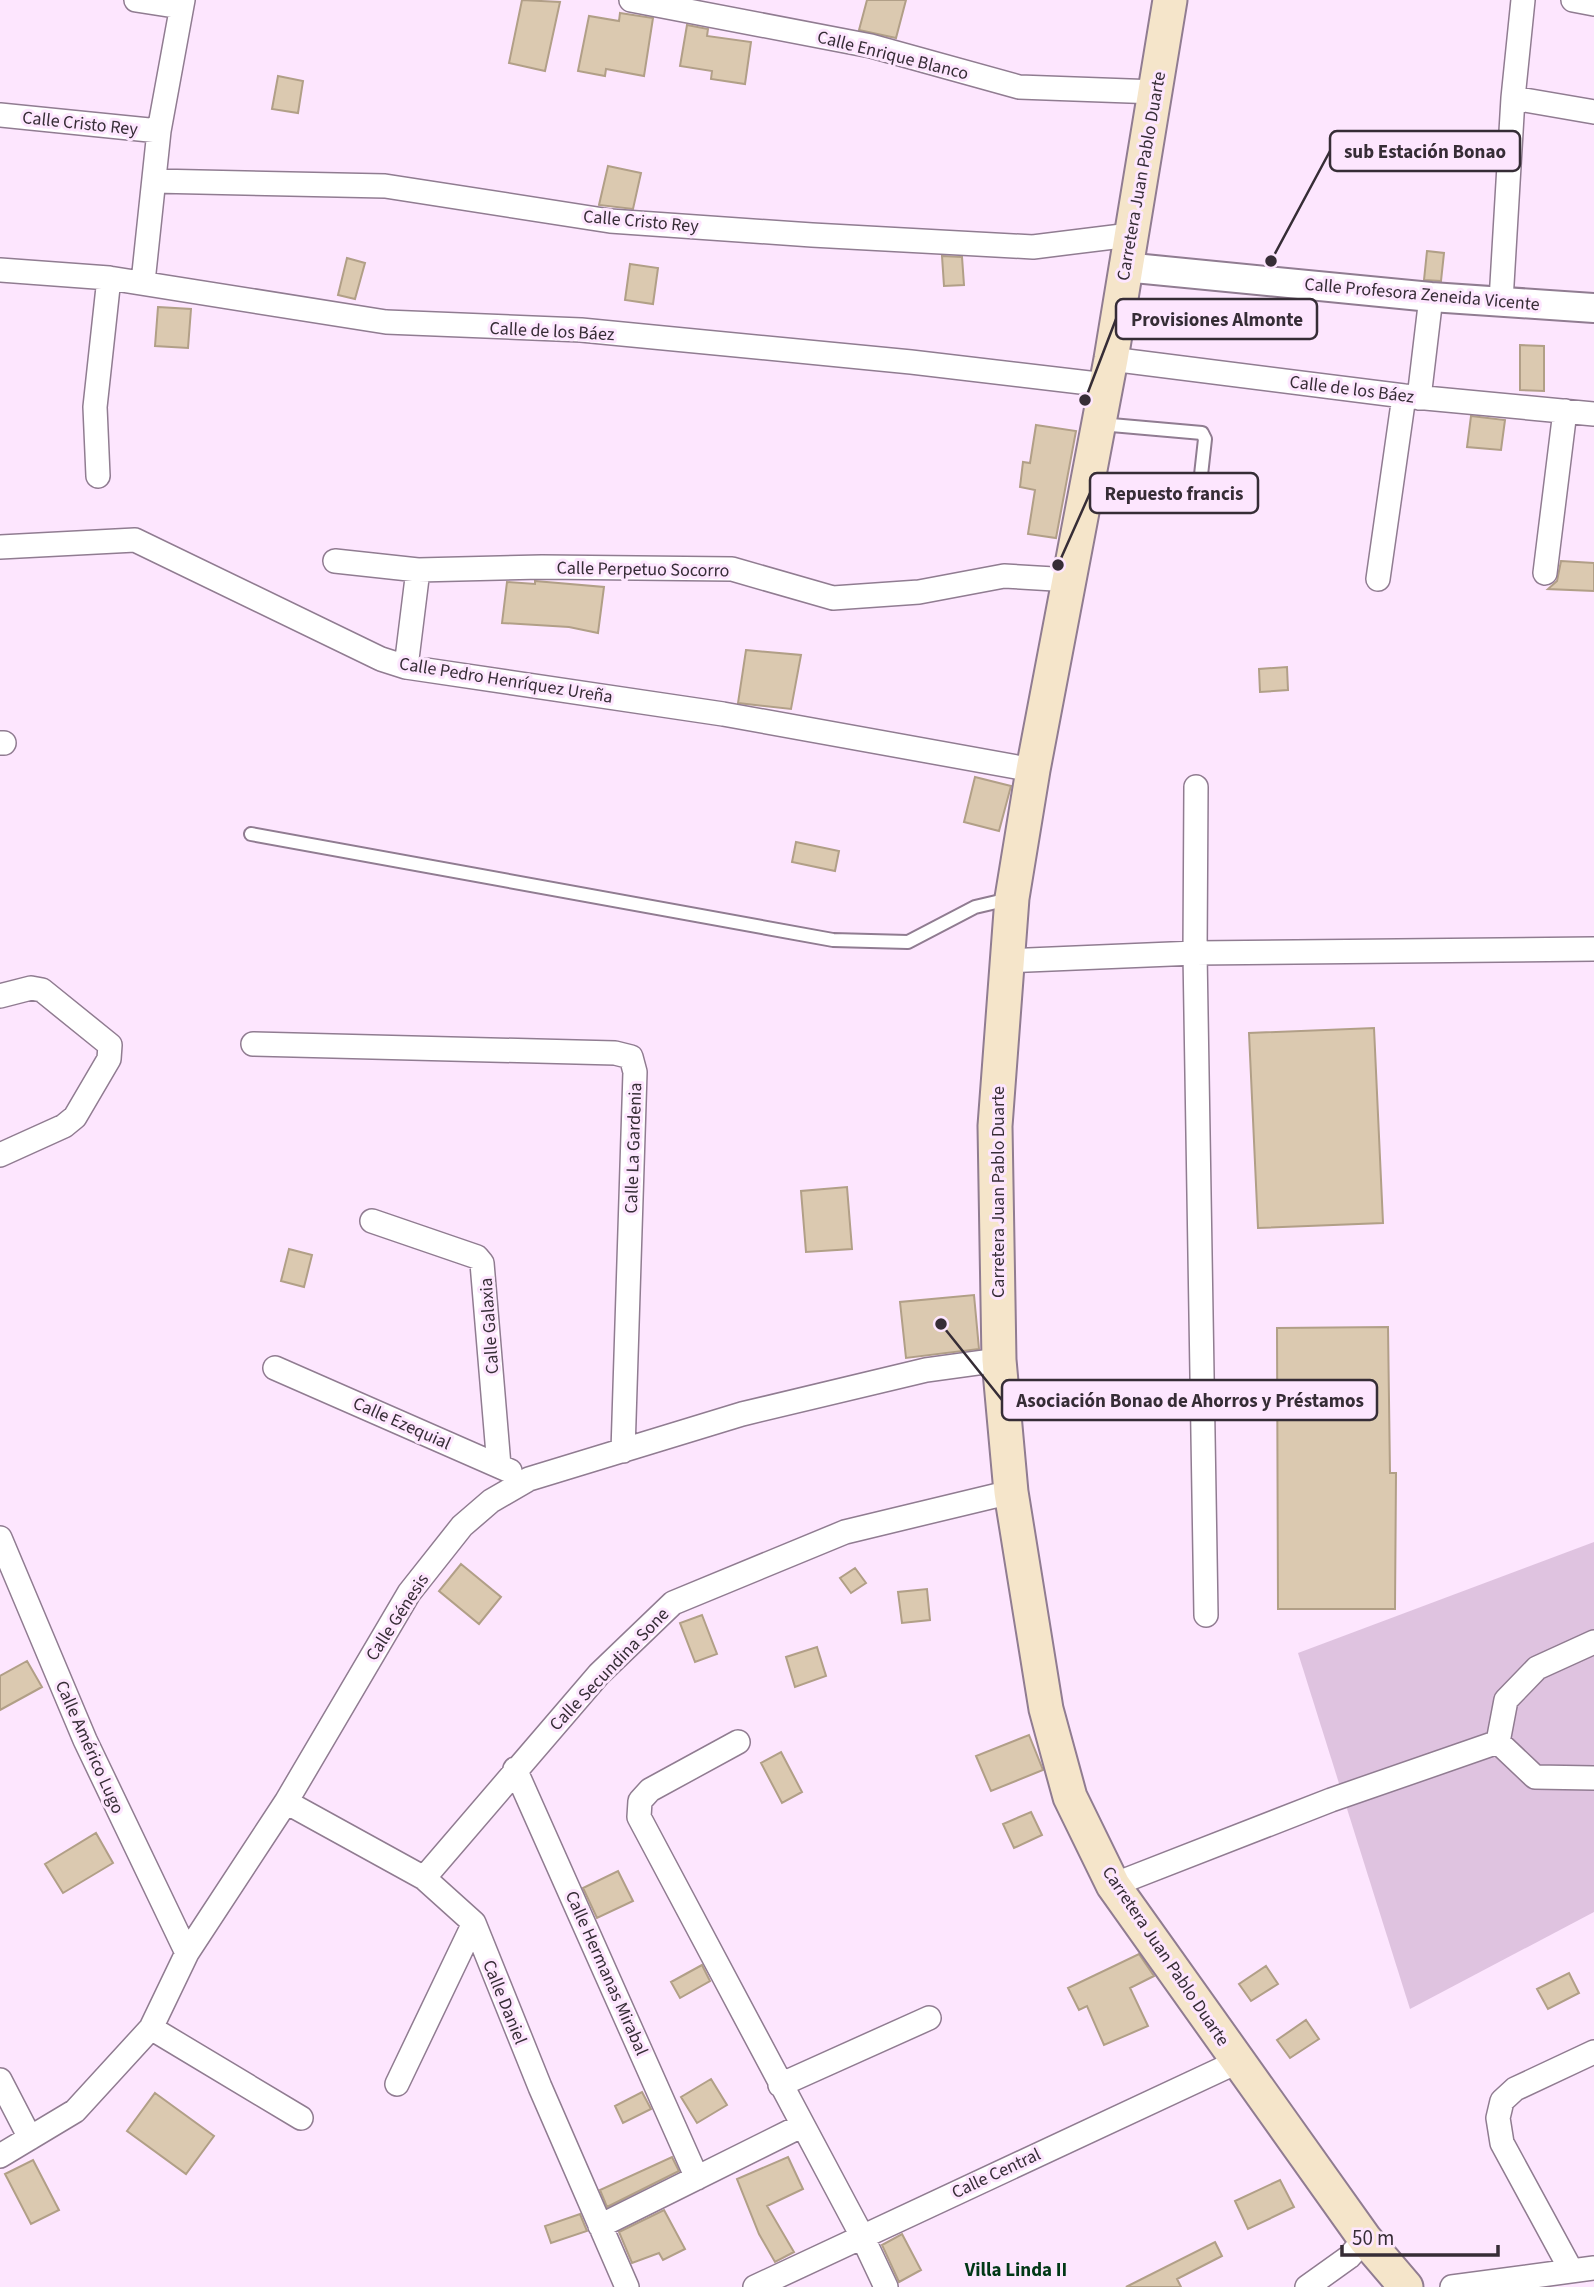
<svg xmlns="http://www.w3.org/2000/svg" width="1594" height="2287" viewBox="0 0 1594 2287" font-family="'Source Sans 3',sans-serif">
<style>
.green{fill:#dfc3e0}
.building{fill:#dbc9b0;stroke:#b19f87;stroke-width:2}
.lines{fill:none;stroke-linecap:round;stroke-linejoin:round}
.service-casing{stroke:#907c91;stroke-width:16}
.minor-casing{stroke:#907c91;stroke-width:26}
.tertiary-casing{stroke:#907c91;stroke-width:32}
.secondary-casing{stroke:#907c91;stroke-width:37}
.service{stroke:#fff;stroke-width:12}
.minor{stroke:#fff;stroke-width:23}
.tertiary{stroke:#fff;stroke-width:28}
.secondary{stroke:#f5e5ca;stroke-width:33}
.labels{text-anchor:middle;stroke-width:6;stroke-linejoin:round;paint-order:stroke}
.street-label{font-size:18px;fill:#362d36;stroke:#fde6fe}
.neighbourhood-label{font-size:19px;font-weight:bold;fill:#013816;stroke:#fde6fe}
.leader{fill:none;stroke:#362d36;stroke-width:2.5}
.callout-dot{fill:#362d36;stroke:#fde6fe;stroke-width:2.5}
.callout{fill:#fde6fe;stroke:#362d36;stroke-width:2.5}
.callout-label{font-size:19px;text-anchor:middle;font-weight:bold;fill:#362d36}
</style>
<rect width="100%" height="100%" fill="#fde6fe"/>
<path class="green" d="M1594,1542V1912L1410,2009L1298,1653Z"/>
<path class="building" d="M522,0L560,2L545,71L509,63Z
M867,0H906L896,38L859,30Z
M620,13L653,18L644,76L606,69L605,76L578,71L589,16L619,21Z
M687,25L708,29L707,36L751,42L745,84L711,79L712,71L680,66Z
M278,76L303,81L298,113L272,109Z
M608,166L641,173L633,209L599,205Z
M1427,251L1444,253L1441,281L1424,280Z
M942,256L962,257L964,285L944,286Z
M347,258L365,263L355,299L338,295Z
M630,264L658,268L653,304L625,300Z
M158,307L191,309L188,348L155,346Z
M1520,345L1544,346V391L1520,390Z
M1471,416L1505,420L1501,450L1467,447Z
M1036,425L1076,431L1056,538L1028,534L1035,490L1020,487L1023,462L1030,463Z
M1561,561L1594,563V591L1548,589L1557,581Z
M535,581L604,587L598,633L569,627L502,623L507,582L535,584Z
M746,650L801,655L791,709L738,703Z
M1287,667L1288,690L1260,692L1259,669Z
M975,777L1011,786L999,831L964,822Z
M796,842L839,851L835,871L792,862Z
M1374,1028L1383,1223L1258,1228L1249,1033Z
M847,1187L852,1249L806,1252L801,1191Z
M289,1249L312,1255L304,1287L281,1281Z
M974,1295L979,1349L906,1358L900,1302Z
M1388,1327L1390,1473H1396L1395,1609H1278L1277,1328Z
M461,1564L501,1597L479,1624L439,1591Z
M855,1568L866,1583L851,1593L840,1578Z
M927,1589L930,1620L902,1623L898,1592Z
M702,1615L717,1654L695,1662L680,1623Z
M817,1647L826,1676L795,1687L786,1657Z
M27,1661L42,1687L0,1710V1676Z
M1029,1735L1043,1770L991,1791L976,1756Z
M781,1752L802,1792L782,1803L761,1763Z
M1031,1812L1042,1835L1014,1848L1003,1824Z
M96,1833L113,1863L63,1893L45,1864Z
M618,1871L633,1901L597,1918L583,1888Z
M1139,1954L1154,1976L1130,1988L1148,2026L1104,2045L1087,2006L1079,2010L1068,1988Z
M702,1965L710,1981L680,1998L671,1982Z
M1266,1966L1278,1984L1251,2001L1239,1984Z
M1569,1973L1579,1993L1548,2009L1537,1989Z
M1306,2020L1319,2039L1290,2058L1277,2040Z
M711,2079L727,2105L697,2123L681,2097Z
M642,2092L651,2109L623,2123L615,2106Z
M155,2093L214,2136L186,2174L127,2131Z
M672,2157L679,2171L607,2207L600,2190Z
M788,2157L803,2189L767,2206L794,2252L775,2262L759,2234L737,2179Z
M33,2160L59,2210L31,2224L5,2174Z
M1280,2180L1294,2207L1248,2229L1235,2201Z
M664,2210L685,2249L663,2260L659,2253L632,2263L619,2232Z
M580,2214L587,2231L551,2243L545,2226Z
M902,2234L921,2270L899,2282L882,2245Z
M1215,2242L1222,2256L1177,2279L1181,2287H1126Z"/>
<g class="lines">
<g class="service-casing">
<path id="service" d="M1086,496L1189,500L1199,493L1205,439L1202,433L1100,424
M251,834L833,940L908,942L975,907L1009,899"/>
</g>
<g class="minor-casing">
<path id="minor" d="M136,0L181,7
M631,0L871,46L1019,87L1157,92
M1573,0L1594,4
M1513,98L1594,112
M0,115L159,131
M154,181L385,186L610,221L812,235L1033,247L1130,235
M0,270L109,278L386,322L581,330L911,362L1106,385
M143,282L159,131L183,0
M1501,301L1513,98L1523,0
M1111,359L1404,396L1594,414
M1419,398L1431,297
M98,476L95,407L109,278
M0,547L135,540L381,659L406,667L723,714L1033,770
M335,561L418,570L542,567L732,569L833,598L919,592L1004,576L1071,580
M1545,573L1565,411
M1378,579L1404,396
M406,667L418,570
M0,743H4
M1196,787L1195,953L1206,1615
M1006,961L1195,953L1594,949
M0,996L31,988L42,990L110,1045L109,1059L75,1117L64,1126L0,1155
M253,1044L615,1053L631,1057L635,1072L623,1451
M372,1221L477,1257L482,1263L499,1466
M275,1368L510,1471
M0,1538L85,1740L187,1953
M738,1742L650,1790L640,1801L639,1817L862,2236L886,2287
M1498,1742L1506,1700L1537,1668L1594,1642
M515,1769L697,2178
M286,1802L424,1878L474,1923L540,2087L627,2287
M424,1878L599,1674L673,1603L845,1532L1011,1492
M1113,1885L1331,1800L1498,1742L1535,1777L1594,1778
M151,2028L301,2118
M0,2080L30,2138
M397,2084L474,1923
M780,2085L929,2018
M0,2156L75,2111L151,2028L187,1953L286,1802L409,1593L462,1526L491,1501L529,1479L742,1414L926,1370L999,1360
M600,2226L801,2126
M1571,2270L1502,2143L1498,2118L1502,2101L1515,2089L1594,2052
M755,2287L1239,2061
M1307,2287L1349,2257L1365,2239
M1452,2287L1594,2268"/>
</g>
<g class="tertiary-casing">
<path id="tertiary" d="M1124,267L1431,297L1594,308"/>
</g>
<g class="secondary-casing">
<path id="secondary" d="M1170,0L1111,359L1033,770L1012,898L995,1126L999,1360L1011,1492L1046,1709L1070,1797L1113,1885L1365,2239L1406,2287"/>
</g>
<use href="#service" class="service"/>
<use href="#minor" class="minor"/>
<use href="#tertiary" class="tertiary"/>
<use href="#secondary" class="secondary"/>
</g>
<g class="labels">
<g class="street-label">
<text transform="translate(893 55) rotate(14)" y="6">Calle Enrique Blanco</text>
<text transform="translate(80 123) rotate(6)" y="6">Calle Cristo Rey</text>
<text transform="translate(1141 176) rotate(-80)" y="6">Carretera Juan Pablo Duarte</text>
<text transform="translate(641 221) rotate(5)" y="6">Calle Cristo Rey</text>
<text transform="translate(1422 294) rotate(5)" y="6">Calle Profesora Zeneida Vicente</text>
<text transform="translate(552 331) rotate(3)" y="6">Calle de los Báez</text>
<text transform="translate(1352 389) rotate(7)" y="6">Calle de los Báez</text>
<text transform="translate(643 569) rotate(1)" y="6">Calle Perpetuo Socorro</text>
<text transform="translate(506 680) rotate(9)" y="6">Calle Pedro Henríquez Ureña</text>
<text transform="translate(633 1148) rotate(-88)" y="6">Calle La Gardenia</text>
<text transform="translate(998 1192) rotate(-90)" y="6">Carretera Juan Pablo Duarte</text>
<text transform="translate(489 1326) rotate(-94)" y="6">Calle Galaxia</text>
<text transform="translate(402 1423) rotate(24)" y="6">Calle Ezequial</text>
<text transform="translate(397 1617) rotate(-57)" y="6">Calle Génesis</text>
<text transform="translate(609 1669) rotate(-46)" y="6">Calle Secundina Sone</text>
<text transform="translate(90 1747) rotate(66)" y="6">Calle Américo Lugo</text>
<text transform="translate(1166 1956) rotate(56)" y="6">Carretera Juan Pablo Duarte</text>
<text transform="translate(607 1973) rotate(66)" y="6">Calle Hermanas Mirabal</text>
<text transform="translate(505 2002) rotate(68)" y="6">Calle Daniel</text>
<text transform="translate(996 2173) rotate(-25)" y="6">Calle Central</text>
</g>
<g class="neighbourhood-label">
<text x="1016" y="2276">Villa Linda II</text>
</g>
</g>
<path class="leader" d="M1271 261L1330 151M1085 400L1116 319M1058 565L1090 493M941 1324L1002 1400"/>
<g class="callout-dot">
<circle cx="1271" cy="261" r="7"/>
<circle cx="1085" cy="400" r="7"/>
<circle cx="1058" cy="565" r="7"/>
<circle cx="941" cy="1324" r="7"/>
</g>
<g class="callout">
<rect x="1330" y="131" width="190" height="40" rx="7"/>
<rect x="1116" y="299" width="201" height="40" rx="7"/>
<rect x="1090" y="473" width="168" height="40" rx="7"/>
<rect x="1002" y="1380" width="375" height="40" rx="7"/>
</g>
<g class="callout-label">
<text x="1425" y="158">sub Estación Bonao</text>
<text x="1217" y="326">Provisiones Almonte</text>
<text x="1174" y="500">Repuesto francis</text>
<text x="1190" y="1407">Asociación Bonao de Ahorros y Préstamos</text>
</g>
<path d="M1342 2245v10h156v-10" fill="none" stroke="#362d36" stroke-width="3.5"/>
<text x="1352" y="2245" font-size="21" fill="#362d36" stroke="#fde6fe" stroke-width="5" paint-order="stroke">50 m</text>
</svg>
